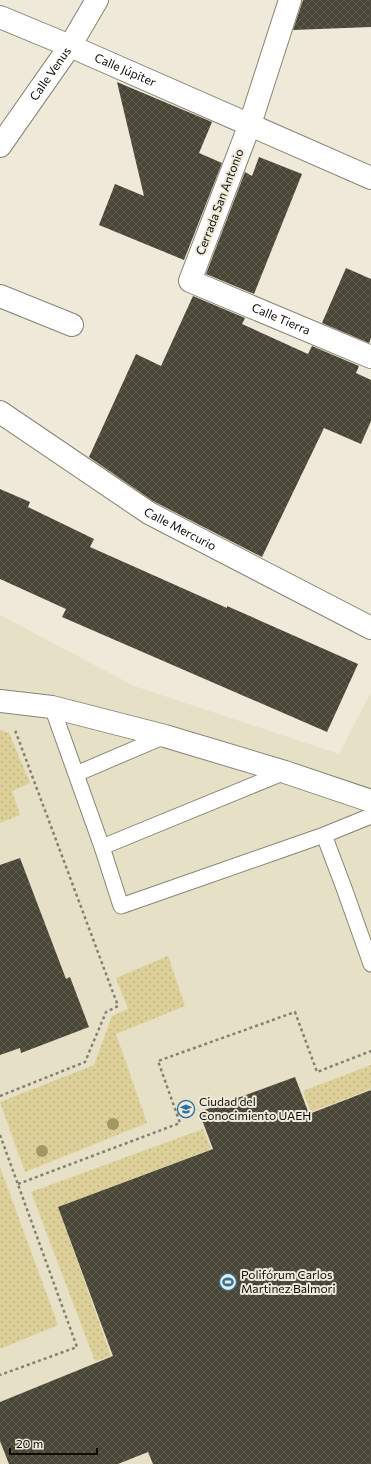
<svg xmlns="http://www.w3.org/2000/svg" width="371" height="1464" viewBox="0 0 371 1464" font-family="Commissioner,sans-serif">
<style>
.built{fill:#e6e0c7}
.green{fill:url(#green-dots)}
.building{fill:url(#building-cross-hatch)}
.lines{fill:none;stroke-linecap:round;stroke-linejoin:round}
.service-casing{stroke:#888474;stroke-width:17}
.minor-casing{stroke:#888474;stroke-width:24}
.tertiary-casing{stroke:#888474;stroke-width:24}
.path{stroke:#838075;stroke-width:2.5;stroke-dasharray:3 3;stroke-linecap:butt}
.service{stroke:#fff;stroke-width:15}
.minor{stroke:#fff;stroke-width:22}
.tertiary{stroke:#fff;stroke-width:22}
.tree{fill:#a39864}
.labels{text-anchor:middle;stroke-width:4;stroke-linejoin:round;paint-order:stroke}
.street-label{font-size:12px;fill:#0d0c07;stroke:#eee9d8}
.poi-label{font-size:12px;fill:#0d0c07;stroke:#eee9d8;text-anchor:start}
</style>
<defs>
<pattern id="green-dots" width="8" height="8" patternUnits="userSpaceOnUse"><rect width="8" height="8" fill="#ddcf98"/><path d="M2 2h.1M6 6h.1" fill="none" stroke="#bcb182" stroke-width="1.8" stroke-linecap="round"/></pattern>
<pattern id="building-cross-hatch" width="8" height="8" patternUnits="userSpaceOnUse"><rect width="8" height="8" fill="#494537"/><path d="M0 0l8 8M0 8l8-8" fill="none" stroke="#5f5c50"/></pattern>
</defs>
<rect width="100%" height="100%" fill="#eee9d8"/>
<path class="built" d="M0,615L134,686L339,754L371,692V1464H0Z"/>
<path class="green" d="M0,730L9,733L30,783L12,791L20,815L0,823Z
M168,956L185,1006L116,1034L147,1123L25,1172L0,1102L94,1065L112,1016L128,1009L116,978Z
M371,1065V1089L311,1112L303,1091Z
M203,1129L211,1149L58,1207L111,1356L95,1361L31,1192Z
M0,1167L58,1325L0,1349Z"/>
<path class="building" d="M303,0H371V27L293,30Z
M117,82L212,122L199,153L222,163L184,260L99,225L115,184L144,196Z
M259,157L302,174L254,294L206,274L245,172L252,176Z
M346,268L371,279V338L369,343L322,323Z
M193,296L245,318L242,324L308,354L312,346L359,366L356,373L371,380V421L361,444L324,428L262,557L153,501L89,457L136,354L161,366Z
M0,489L30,502L28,507L94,539L90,547L227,608V606L358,664L327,732L62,617L66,609L0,579Z
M20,858L66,979L70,977L89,1027L21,1053L20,1048L0,1055V865Z
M295,1077L309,1114L371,1090V1464H153L148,1452L118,1464H9L0,1441V1402L113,1356L58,1207L213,1149L199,1112Z"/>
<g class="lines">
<g class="service-casing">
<path id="service" d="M52,707L102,847L121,906L324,835L371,816
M76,774L165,736
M324,835L344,888L371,964
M102,847L285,772"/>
</g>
<g class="minor-casing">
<g id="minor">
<path id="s1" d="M290,0L250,124L190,281L371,357"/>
<path id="s2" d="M0,17L70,46L371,178"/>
<path id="s3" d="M0,146L70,46L97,0"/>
<path d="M0,296L72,325"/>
<path id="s4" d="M0,412L149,513L371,628"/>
</g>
</g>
<g class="tertiary-casing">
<path id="tertiary" d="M0,701L52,707L165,736L285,772L371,801"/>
</g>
<path class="path" d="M0,1096L85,1062L106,1012L118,1006L15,730
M0,1135L77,1347L0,1375
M18,1184L180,1123L158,1061L295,1012L317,1072L371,1051"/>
<use href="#service" class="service"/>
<use href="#minor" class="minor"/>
<use href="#tertiary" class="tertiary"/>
</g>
<g class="tree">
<circle cx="113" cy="1124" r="6"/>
<circle cx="42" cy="1151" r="6"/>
</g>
<defs>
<g id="university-ring" transform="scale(0.9)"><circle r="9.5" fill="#eee9d8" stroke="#2b71a5" stroke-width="1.5"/><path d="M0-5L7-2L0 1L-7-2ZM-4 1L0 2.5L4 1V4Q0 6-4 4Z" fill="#2b71a5"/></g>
<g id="stadium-ring" transform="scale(0.9)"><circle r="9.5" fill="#eee9d8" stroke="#2b71a5" stroke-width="1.5"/><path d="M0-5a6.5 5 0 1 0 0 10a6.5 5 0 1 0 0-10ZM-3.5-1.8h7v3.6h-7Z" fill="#2b71a5"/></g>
</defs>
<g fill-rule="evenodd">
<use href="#university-ring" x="186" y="1109"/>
<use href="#stadium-ring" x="228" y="1282"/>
</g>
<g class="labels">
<g class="street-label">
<text dy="4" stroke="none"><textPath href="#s2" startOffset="136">Calle Júpiter</textPath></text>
<text dy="4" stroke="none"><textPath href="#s3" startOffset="88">Calle Venus</textPath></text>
<text transform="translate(220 202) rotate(-69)" y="4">Cerrada San Antonio</text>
<text dy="4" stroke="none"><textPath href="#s1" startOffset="397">Calle Tierra</textPath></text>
<text dy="4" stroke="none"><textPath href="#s4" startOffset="215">Calle Mercurio</textPath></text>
</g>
<g class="poi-label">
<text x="199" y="1106">Ciudad del<tspan x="199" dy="14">Conocimiento UAEH</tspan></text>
<text x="241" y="1279">Polifórum Carlos<tspan x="241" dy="14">Martinez Balmori</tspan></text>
</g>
</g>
<path d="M10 1448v6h87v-6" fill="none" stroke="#0d0c07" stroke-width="2"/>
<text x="16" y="1448" font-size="12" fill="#0d0c07" stroke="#eee9d8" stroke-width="3" paint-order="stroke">20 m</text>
</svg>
